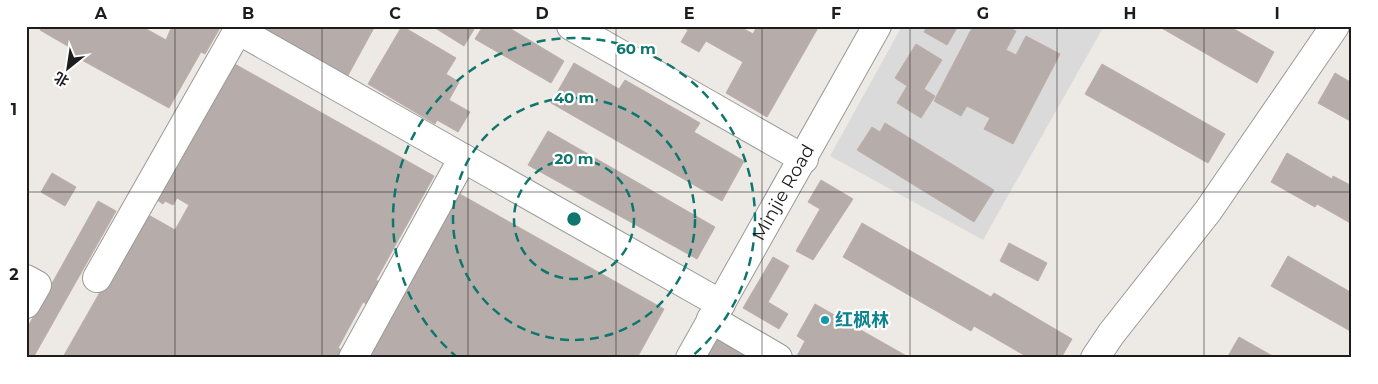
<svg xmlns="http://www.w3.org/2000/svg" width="1378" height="384" viewBox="0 0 1378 384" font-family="Montserrat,'Noto Sans SC',sans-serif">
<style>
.residential{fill:#dbdada}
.building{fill:#b6adaa;stroke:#bdaea8}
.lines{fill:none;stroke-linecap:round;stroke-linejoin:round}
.minor-casing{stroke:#9a9a9a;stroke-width:30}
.minor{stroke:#fff;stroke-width:28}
.grid{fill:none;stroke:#1d1d1d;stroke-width:1;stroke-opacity:0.55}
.ring{fill:none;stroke:#0f766e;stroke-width:2.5;stroke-dasharray:9 6}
.culture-dot{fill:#0f9aa8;stroke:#fff;stroke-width:2}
.labels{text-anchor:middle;stroke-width:4.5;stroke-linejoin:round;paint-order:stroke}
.street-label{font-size:18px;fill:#1d1d1d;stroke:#fff}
.culture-label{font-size:18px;font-weight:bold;fill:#0d838f;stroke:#fff;text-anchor:start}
.centre{fill:#0f766e;stroke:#fff;stroke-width:2.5}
.ring-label{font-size:15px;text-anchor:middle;font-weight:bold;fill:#0f766e;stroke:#fff;stroke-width:4.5;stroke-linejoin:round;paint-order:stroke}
.neatline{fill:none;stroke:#1d1d1d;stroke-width:2}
.grid-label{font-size:16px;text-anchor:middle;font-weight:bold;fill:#1d1d1d}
</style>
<rect width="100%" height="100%" fill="#ede9e4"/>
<path class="residential" d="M902,26H1104L983,240L830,156Z"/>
<path class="building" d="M42,26H141L166,40L172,26H221L205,54L201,52L169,108L69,53L71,48L40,30Z
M252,26H375L346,79Z
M402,26L456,58L446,74L459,82L449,100L470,112L458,132L437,120L435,124L368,84Z
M432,26H476L464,46Z
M483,26H506L564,61L551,83L475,39Z
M681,26H739L753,34L757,26H819L767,117L726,93L743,62L706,41L699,52L681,42L688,30Z
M927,26H958L947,45L924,32Z
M973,26H1006L1016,31L1006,50L1016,55L1026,36L1060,54L1013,144L984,129L990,118L967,106L961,116L934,101Z
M1158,26H1229L1274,52L1257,83Z
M916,44L942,60L924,89L935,96L921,118L897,103L907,86L895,78Z
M233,63L434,176L376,280L401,294L458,193L664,309L637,358H365L388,316L363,302L338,348L356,358L63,357L145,213L175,230L189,205L177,198L173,205L165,201L163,204L157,200Z
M574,63L619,89L625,80L700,123L694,132L744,161L722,201L551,103Z
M1102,64L1225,134L1208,163L1085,94Z
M1335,73L1352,83V122L1318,103Z
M885,123L994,190L974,222L857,150L872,127L880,132Z
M548,131L715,227L697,259L528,165Z
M1287,153L1332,179L1333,176L1352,186V224L1317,204L1315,207L1271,182Z
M52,173L76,187L65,206L41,192Z
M821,180L853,199L813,260L796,251L820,209L808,202Z
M98,201L116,211L33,358H26V330Z
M862,223L991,297L994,293L1072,339L1061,358H1029L974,326L971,331L843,257Z
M1009,243L1047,263L1038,281L1000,261Z
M1288,256L1352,293V332L1271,286Z
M773,257L789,266L768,302L788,314L779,329L743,308Z
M815,304L910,358H796L805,341L797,336Z
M718,331L764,358H703Z
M1239,337L1276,358H1227Z"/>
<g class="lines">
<g class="minor-casing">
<g id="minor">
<path d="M571,26L804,159"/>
<path d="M97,278L238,30L463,158"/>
<path d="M26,279L37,285L26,304"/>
<path d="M711,319L778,358"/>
<path d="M353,358L463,158L721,304"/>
<path id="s1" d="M690,358L877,26"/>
<path d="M1095,358L1111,334L1208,211L1335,26"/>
</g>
</g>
<use href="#minor" class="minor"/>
</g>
<path class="grid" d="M175,26V358M322,26V358M468,26V358M616,26V358M762,26V358M910,26V358M1057,26V358M1204,26V358M26,192H1352"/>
<g class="ring">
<circle cx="574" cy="219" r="60"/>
<circle cx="574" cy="219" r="121"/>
<path d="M458 358A181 181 0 1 1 690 358"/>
</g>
<circle class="culture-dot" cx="825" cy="320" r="5"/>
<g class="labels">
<g class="street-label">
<text dy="6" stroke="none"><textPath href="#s1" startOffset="190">Minjie Road</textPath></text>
</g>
<g class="culture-label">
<text x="835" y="326">红枫林</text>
</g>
</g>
<circle cx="574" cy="219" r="8" class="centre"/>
<g class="ring-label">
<text x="636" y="54">60 m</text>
<text x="574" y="103">40 m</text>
<text x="574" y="164">20 m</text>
</g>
<rect width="1378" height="384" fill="none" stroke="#ffffff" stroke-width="55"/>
<g transform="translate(68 68) rotate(210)" stroke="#ffffff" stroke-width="4" paint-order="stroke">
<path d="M0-4L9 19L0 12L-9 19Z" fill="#1d1d1d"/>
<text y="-8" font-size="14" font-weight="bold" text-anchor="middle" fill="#1d1d1d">北</text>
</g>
<rect x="28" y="28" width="1322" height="328" class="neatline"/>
<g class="grid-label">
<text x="101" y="19">A</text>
<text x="248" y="19">B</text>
<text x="395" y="19">C</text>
<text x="542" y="19">D</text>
<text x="689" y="19">E</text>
<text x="836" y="19">F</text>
<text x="983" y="19">G</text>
<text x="1130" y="19">H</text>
<text x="1277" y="19">I</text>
<text x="14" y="115">1</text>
<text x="14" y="280">2</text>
</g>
</svg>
